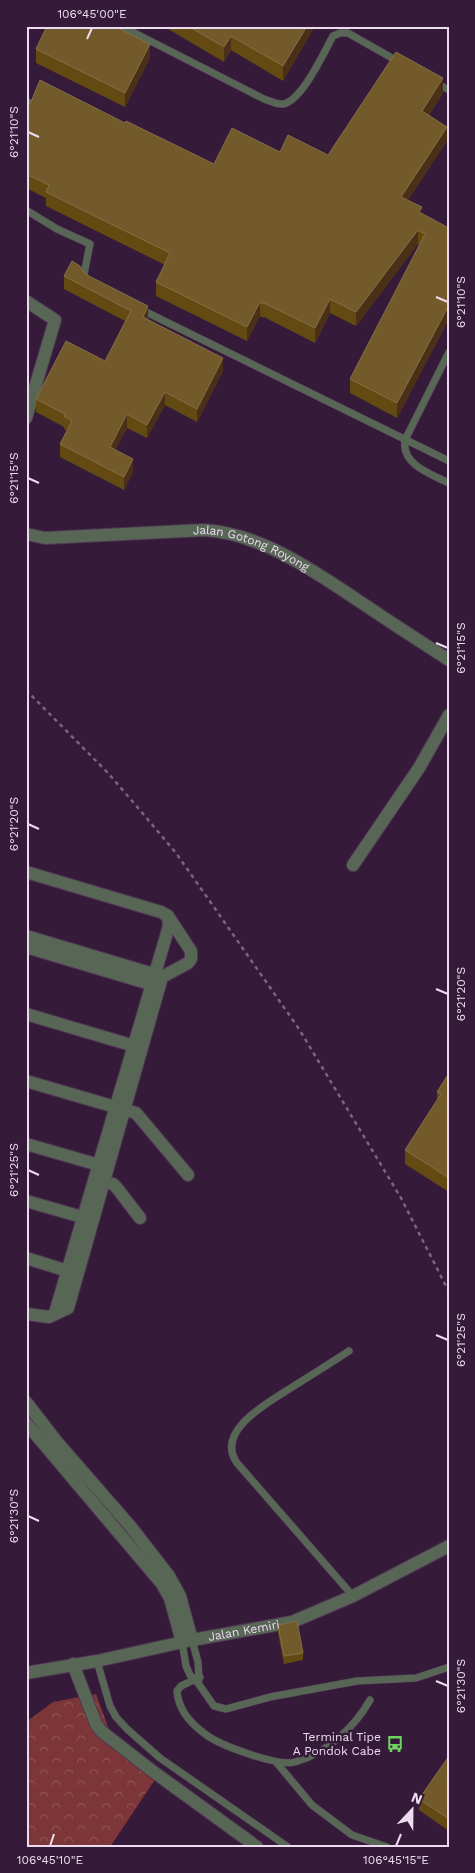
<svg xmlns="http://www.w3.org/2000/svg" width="475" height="1873" viewBox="0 0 475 1873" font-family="'Work Sans',sans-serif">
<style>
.forest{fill:url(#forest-crowns)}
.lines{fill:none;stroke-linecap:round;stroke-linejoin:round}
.service-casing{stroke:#4f3553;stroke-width:8}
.minor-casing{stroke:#4f3553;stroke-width:14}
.tertiary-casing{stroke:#4f3553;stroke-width:14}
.path{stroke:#7c6480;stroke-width:2.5;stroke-dasharray:4 4;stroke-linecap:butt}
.service{stroke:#586656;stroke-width:7}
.minor{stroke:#586656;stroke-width:12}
.tertiary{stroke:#586656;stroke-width:12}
.wall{fill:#634a12}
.shaded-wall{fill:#4b3018}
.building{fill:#725a2a;stroke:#856e49}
.ticks{fill:none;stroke:#eddbf0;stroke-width:2}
.labels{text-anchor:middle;stroke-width:5;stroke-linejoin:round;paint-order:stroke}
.street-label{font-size:12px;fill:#eddbf0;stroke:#351a3a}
.poi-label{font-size:12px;fill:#eddbf0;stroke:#351a3a;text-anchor:end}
.neatline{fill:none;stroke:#eddbf0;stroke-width:2}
.ticks-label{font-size:12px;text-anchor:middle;fill:#eddbf0}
</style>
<defs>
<pattern id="forest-crowns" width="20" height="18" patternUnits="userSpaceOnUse" patternTransform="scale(1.25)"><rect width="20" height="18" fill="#7d3637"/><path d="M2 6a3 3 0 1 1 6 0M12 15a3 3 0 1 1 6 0" fill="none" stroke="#905254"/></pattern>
</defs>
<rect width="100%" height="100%" fill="#351a3a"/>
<path class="forest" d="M96,1694L110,1732L160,1772L110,1847H26V1722L53,1702Z"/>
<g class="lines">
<g class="service-casing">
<path id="service" d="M121,26L264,99C270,101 277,105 283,104C302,101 324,52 333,36L340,33H348L399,62
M436,83L449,90
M26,100L30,104L26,114
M26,210L57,229L90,244L84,274L86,280
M142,310L449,461
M449,352L405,440C401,464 430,474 449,483
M349,1351C332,1362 315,1373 297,1384C275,1399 213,1429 237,1463L353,1596
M192,1640L198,1662L199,1680
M182,1642L186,1666L190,1675L198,1683L214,1706L226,1709L270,1697L357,1681L416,1678L449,1667
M97,1661L110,1706L116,1717L127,1729L160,1758L288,1847
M200,1677L181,1686L177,1691C178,1708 190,1723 205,1734C219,1745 278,1767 295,1762C327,1753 354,1728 370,1700
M276,1762L312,1805L352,1835L387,1847"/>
</g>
<g class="minor-casing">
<g id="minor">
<path d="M26,301L55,320L26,418"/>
<path id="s1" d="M26,534L45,538L204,530C262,533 318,574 365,605C393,624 421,642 449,660"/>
<path d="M353,865L419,768L449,715"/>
<path d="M26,872L161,912L168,916L169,926L55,1313"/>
<path d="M26,936L160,976"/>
<path d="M26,947L157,986"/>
<path d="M26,1014L141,1048"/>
<path d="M26,1081L136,1113L188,1175"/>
<path d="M26,1144L106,1167"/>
<path d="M104,1182L113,1184L117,1188L140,1218"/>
<path d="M26,1201L89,1219"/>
<path d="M26,1258L74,1273"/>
<path d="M26,1314L49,1317L68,1308L162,977L188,963L191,959V951L168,916"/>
<path d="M73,1664L96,1724L101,1731L151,1770L257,1847"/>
</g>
</g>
<g class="tertiary-casing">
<g id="tertiary">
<path d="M26,1402L57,1442L131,1527L169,1576L180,1596L192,1640"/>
<path d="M26,1423L162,1584L170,1598L182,1642"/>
<path id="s2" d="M26,1673L97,1661L192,1640L292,1622L353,1596L449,1546"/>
</g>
</g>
<path class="path" d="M26,690L108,773L139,809L176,853L209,900L299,1029L401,1198L449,1292"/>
<use href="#service" class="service"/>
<use href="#minor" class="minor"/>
<use href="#tertiary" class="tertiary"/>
</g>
<path class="wall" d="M163,26H315L283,81L231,50L224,62Z
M36,49L150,58L125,107L36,63Z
M443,93L429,115L447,141L408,200L422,214L449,228V319L397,418L350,393V379L420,245L418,244L356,326L330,313L315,343L264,317V318L260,316L247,341L156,296V282L165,265L46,206V198L26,188V108L125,123L214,164L280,152L328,155Z
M85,274L148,319V320L223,371L197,422L165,405L147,438L127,428L115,450L133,472L124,490L60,457V444L67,431L64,429V427L36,412V399L105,361L125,321L64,289V276Z
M449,1073V1192L405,1164V1150L437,1100V1092Z
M278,1625L303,1653V1660L284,1664L278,1633Z
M449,1756V1831L419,1810V1799Z"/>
<path class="shaded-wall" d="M307,26H315L283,81V66Z
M231,36V50L224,62V47Z
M150,44V58L125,107V93Z
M443,78V93L422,125V111Z
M447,127V141L401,211V197Z
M418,230V244L356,326V312Z
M330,299V313L315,343V328Z
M260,302V316L247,341V327Z
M449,305V319L397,418V403Z
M148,306V319L143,330V317Z
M223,358V371L197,422V409Z
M165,392V405L147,438V425Z
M127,414V428L110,460V447Z
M133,459V472L124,490V477Z"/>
<path class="building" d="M47,26H114L150,44L125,93L36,49Z
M188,26H307L283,66L231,36L224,47Z
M396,52L443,78L422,111L447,127L401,197L422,207L419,212L449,228V305L397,403L350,379L425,234L418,230L356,312L330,299L315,328L264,303V304L260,302L247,327L156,282L170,253L46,192L49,185L26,174V108L28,104L31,102L40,80L125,123L126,121L214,164L232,128L280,152L288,135L328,155Z
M72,261L80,266L85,274L148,306L143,317L223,358L197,409L165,392L147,425L127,414L110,447L133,459L124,477L60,444L72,421L64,416L65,414L36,399L66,341L105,361L131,311L64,276Z
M449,1073V1178L405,1150L441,1094L437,1092Z
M297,1621L303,1653L284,1656L278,1625Z
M449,1756V1819L419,1799Z"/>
<path class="ticks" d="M87,39L92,28M28,132L39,137M436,297L448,302M28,478L39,483M436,643L448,648M28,824L39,829M436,989L448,994M28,1170L39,1175M436,1335L448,1340M28,1516L39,1521M436,1681L448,1686M50,1846L54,1834M396,1846L401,1834"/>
<defs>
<g id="bus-bare" transform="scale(1.35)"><path d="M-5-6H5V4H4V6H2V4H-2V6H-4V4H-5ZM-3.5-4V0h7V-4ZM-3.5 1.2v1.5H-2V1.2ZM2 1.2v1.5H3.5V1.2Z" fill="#6ed361" stroke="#351a3a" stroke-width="2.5" paint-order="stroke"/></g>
</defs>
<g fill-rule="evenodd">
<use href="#bus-bare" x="395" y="1744"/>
</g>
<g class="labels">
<g class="street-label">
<text dy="4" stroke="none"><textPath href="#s1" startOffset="229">Jalan Gotong Royong</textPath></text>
<text dy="4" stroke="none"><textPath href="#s2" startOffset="222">Jalan Kemiri</textPath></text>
</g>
<g class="poi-label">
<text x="381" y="1741">Terminal Tipe<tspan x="381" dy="14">A Pondok Cabe</tspan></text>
</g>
</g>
<rect width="475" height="1873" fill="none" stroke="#351a3a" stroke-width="55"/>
<g transform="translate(412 1810) rotate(22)" stroke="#351a3a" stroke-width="4" paint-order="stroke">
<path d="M0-4L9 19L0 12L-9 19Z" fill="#eddbf0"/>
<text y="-8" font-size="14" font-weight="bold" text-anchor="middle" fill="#eddbf0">N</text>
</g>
<rect x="28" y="28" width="420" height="1818" class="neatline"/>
<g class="ticks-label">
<text x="92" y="18">106°45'00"E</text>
<text transform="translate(14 132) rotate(-90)" y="4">6°21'10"S</text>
<text transform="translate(461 302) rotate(-90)" y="4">6°21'10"S</text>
<text transform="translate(14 478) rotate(-90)" y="4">6°21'15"S</text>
<text transform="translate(461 648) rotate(-90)" y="4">6°21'15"S</text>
<text transform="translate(14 824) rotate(-90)" y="4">6°21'20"S</text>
<text transform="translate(461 994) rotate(-90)" y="4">6°21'20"S</text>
<text transform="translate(14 1170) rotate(-90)" y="4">6°21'25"S</text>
<text transform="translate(461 1340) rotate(-90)" y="4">6°21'25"S</text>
<text transform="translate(14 1516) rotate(-90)" y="4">6°21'30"S</text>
<text transform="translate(461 1686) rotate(-90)" y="4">6°21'30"S</text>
<text x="50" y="1864">106°45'10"E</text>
<text x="396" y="1864">106°45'15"E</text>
</g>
</svg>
